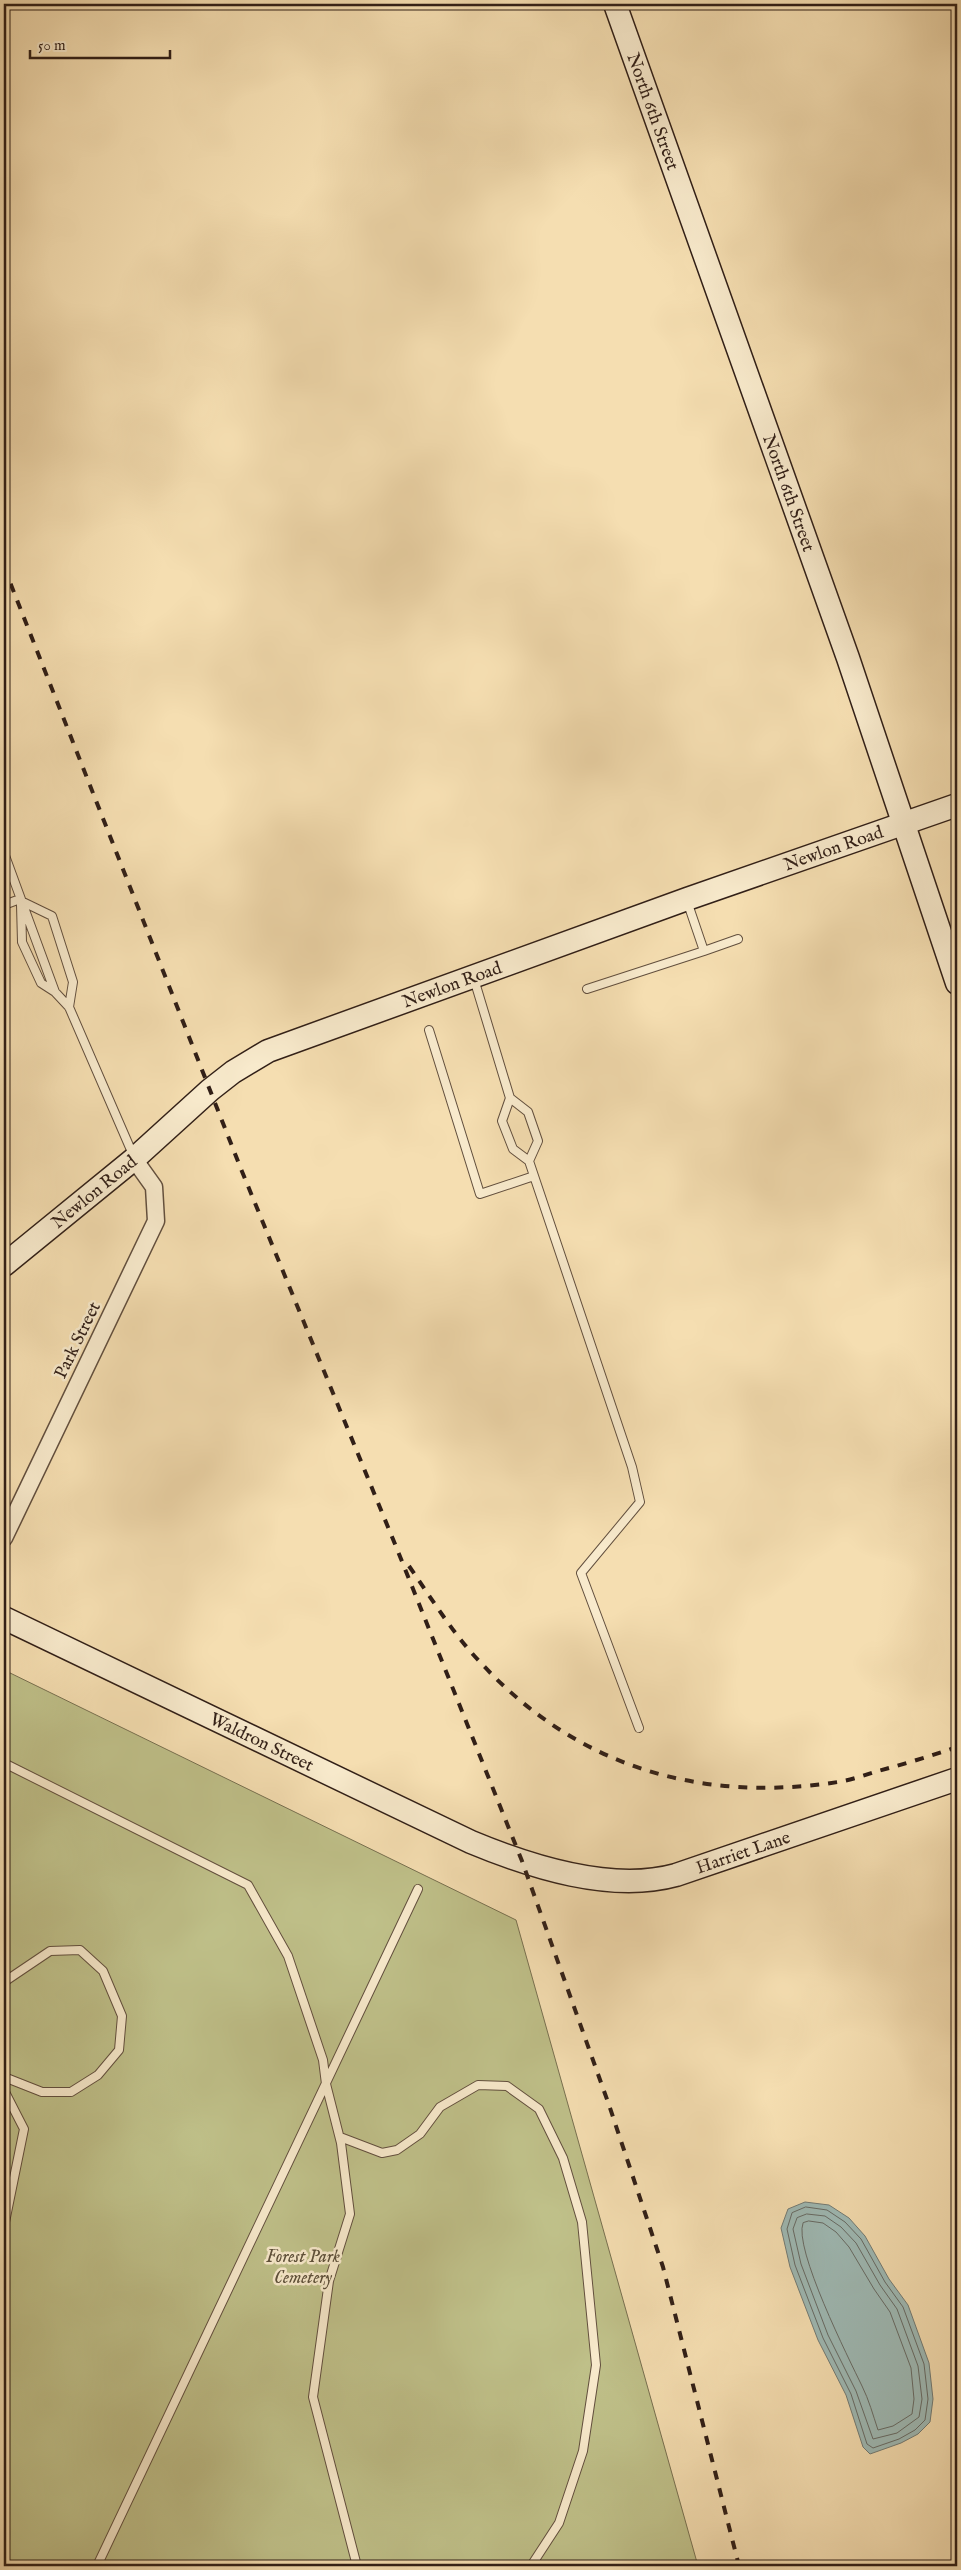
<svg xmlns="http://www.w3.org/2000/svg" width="961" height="2570" viewBox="0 0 961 2570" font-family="'IM FELL English',serif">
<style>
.green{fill:#bfc089;stroke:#787050}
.water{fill:#9fbab5;stroke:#737c76}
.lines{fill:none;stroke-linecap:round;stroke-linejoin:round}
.shore{stroke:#686c66;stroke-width:1}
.lane-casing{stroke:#624f3e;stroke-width:10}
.street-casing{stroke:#624f3e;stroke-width:19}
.secondary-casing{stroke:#311f17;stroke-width:25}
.lane{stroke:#f8eacc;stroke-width:8}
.street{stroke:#f8eacc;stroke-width:16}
.secondary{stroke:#f8eacc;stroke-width:22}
.rail{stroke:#311f17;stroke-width:4;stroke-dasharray:9 9;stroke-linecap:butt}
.labels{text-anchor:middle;stroke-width:5;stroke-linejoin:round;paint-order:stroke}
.street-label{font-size:18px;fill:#311f17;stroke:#f8eacc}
.park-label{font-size:18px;font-style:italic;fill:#5c4f39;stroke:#f8eacc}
</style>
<rect width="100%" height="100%" fill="#f5deb1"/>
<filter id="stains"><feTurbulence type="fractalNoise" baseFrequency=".004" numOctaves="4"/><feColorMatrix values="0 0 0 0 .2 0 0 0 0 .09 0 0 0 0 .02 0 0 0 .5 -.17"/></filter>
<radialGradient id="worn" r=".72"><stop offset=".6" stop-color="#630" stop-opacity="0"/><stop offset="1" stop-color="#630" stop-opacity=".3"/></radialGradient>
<path class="green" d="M4,1670L516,1920L698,2566H4Z"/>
<path class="water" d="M805,2202L829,2205L849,2218L865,2236L889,2279L908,2305L929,2363L933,2399L930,2422L918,2434L901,2443L870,2454L863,2447L846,2395L818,2340L790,2267L781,2228L788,2209Z"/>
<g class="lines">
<path class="shore" d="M806,2207L827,2210L845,2222L861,2239L885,2282L903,2307L924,2364L928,2399L925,2420L915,2430L899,2439L873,2448L867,2444L851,2394L823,2338L795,2265L787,2229L792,2213Z
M807,2214L825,2216L841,2227L856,2243L880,2285L897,2309L918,2366L922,2399L919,2417L897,2433L873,2439L856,2391L828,2335L801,2264L793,2229L797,2218Z
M809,2221L823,2223L836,2232L849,2247L874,2289L890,2312L911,2368L914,2399L912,2414L893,2426L878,2430C873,2415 869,2400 862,2386C849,2359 793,2248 803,2223Z"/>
<g class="lane-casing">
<path id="lane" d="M4,853L55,992L69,1007L134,1157
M21,901L52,916L73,982L69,1007
M4,905L20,899
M21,905L22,942L41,983L55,992
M704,951L738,939
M474,979L510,1098L502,1121L513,1149L529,1161L632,1467L640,1502L581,1573L639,1728
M587,989L704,951L687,901
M429,1030L480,1194L534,1176
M510,1098L528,1112L538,1141L529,1161
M4,1763L248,1885L288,1956L323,2060L326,2084L341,2143L350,2214L329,2281L313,2397L357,2566
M4,1982L50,1951L80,1950L103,1971L122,2016L119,2050L98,2075L71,2092H42L4,2077
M4,2090L24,2129L4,2227
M340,2137L382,2153L397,2150L420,2134L440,2107L478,2085L507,2086L539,2109L563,2158L582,2222L596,2365L583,2451L559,2523L531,2566
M97,2566L418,1889"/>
</g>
<g class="street-casing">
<path id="street" d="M4,1538L156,1221L154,1187L134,1159"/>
</g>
<g class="secondary-casing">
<g id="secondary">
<path id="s1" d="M615,4L848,658L957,983"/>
<path id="s2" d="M4,1265L134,1159L210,1090L233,1072L268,1051L687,899L957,805"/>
<path id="s3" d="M4,1618L471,1842C531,1867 611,1893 676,1875L957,1779"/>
</g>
</g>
<use href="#lane" class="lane"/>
<use href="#street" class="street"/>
<use href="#secondary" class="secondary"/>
<path class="rail" d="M4,567L241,1169L397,1549L522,1861L609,2105L663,2267L739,2566
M409,1566C432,1599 453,1634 481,1663C577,1767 700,1803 838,1782C851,1780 865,1775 878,1771C904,1764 931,1756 957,1747"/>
</g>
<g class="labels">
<g class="street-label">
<text dy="6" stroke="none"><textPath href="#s1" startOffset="114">North 6th Street</textPath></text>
<text dy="6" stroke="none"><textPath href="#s1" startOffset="519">North 6th Street</textPath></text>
<text dy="6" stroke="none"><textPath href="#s2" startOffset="941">Newlon Road</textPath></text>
<text dy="6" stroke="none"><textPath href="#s2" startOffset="536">Newlon Road</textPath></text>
<text dy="6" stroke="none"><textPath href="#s2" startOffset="116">Newlon Road</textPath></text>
<text transform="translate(77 1340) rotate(-64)" y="6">Park Street</text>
<text dy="6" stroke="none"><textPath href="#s3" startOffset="286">Waldron Street</textPath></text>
<text dy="6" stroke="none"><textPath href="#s3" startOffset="800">Harriet Lane</textPath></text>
</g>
<g class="park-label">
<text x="303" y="2262">Forest Park<tspan x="303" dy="21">Cemetery</tspan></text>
</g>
</g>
<rect width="961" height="2570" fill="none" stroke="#f5deb1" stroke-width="20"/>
<rect x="5" y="5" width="951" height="2560" fill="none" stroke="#311f17" stroke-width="2.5"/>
<rect x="10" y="10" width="941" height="2550" fill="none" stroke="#311f17"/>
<path d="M30 50v8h140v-8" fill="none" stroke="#311f17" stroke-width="2.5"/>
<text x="38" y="50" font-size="15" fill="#311f17" stroke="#f8eacc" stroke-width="4" paint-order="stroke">50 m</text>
<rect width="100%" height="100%" filter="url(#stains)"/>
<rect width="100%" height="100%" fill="url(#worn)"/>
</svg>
